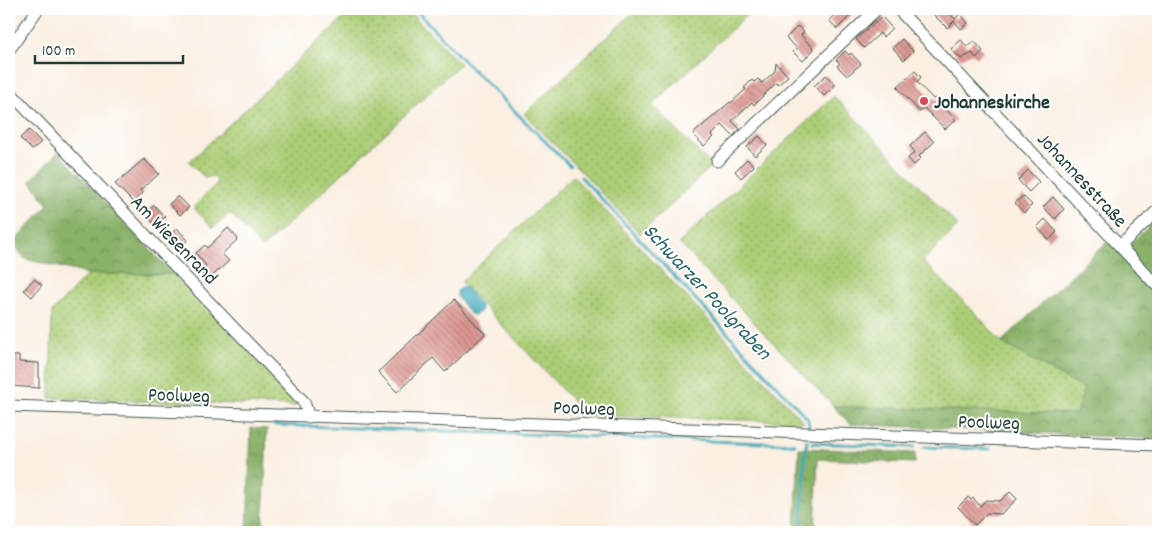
<svg xmlns="http://www.w3.org/2000/svg" width="1167" height="541" viewBox="0 0 1167 541" font-family="Dekko,sans-serif">
<style>
.grass{fill:url(#grass-dots);stroke:#668655}
.forest{fill:url(#forest-crowns);stroke:#54774e}
.water{fill:#3caaba;stroke:#2e7477}
.lines{fill:none;stroke-linecap:round;stroke-linejoin:round}
.stream{stroke:#3caaba;stroke-width:3}
.building{fill:url(#building-back-hatch)}
.minor-casing{stroke:#40584e;stroke-width:13}
.minor{stroke:#fff;stroke-width:11}
.poi-dot{fill:#d1495b;stroke:#fff;stroke-width:2}
.labels{text-anchor:middle;stroke-width:4;stroke-linejoin:round;paint-order:stroke}
.poi-label{font-size:20px;font-weight:bold;fill:#1f3d34;stroke:#fff;text-anchor:start}
.street-label{font-size:20px;fill:#1f3d34;stroke:#fff}
.water-label{font-size:21px;font-style:italic;fill:#296363;stroke:#fff}
</style>
<defs>
<pattern id="grass-dots" width="8" height="8" patternUnits="userSpaceOnUse" patternTransform="scale(1.25)"><rect width="8" height="8" fill="#acce76"/><path d="M2 2h.1M6 6h.1" fill="none" stroke="#8ba862" stroke-width="1.8" stroke-linecap="round"/></pattern>
<pattern id="forest-crowns" width="20" height="18" patternUnits="userSpaceOnUse" patternTransform="scale(1.25)"><rect width="20" height="18" fill="#89b167"/><path d="M2 6a3 3 0 1 1 6 0M12 15a3 3 0 1 1 6 0" fill="none" stroke="#6f9156"/></pattern>
<pattern id="building-back-hatch" width="6" height="6" patternUnits="userSpaceOnUse" patternTransform="scale(1.25)"><rect width="6" height="6" fill="#dd9792"/><path d="M-1 5l2 2M0 0l6 6M5-1l2 2" fill="none" stroke="#b37c78"/></pattern>
</defs>
<rect width="100%" height="100%" fill="#fff"/>
<filter id="ink" filterUnits="userSpaceOnUse"><feTurbulence type="fractalNoise" baseFrequency=".02" numOctaves="2"/><feDisplacementMap in="SourceGraphic" scale="10" xChannelSelector="R" yChannelSelector="G"/><feConvolveMatrix kernelMatrix="1 2 1 2 8 2 1 2 1" color-interpolation-filters="sRGB"/></filter>
<filter id="wash" filterUnits="userSpaceOnUse"><feTurbulence type="fractalNoise" baseFrequency=".0096" numOctaves="4" result="noise"/><feDisplacementMap in="SourceGraphic" scale="20" xChannelSelector="R" yChannelSelector="G"/><feGaussianBlur stdDeviation="1.12" result="paint"/><feColorMatrix in="noise" values="0 0 0 0 0 0 0 0 0 0 0 0 0 0 0 0 0 1.4 0 .05"/><feComposite in="paint" operator="in"/></filter>
<g filter="url(#wash)">
<rect width="100%" height="100%" fill="#faefe1"/>
<path class="grass" d="M353,9H407L460,64L262,248L230,213L213,228L193,207L218,182L213,176L205,178L189,162Z
M637,9H753L652,105L709,163L714,159L717,161L640,234L582,172L524,114Z
M834,96L958,226L923,261L980,318L1001,342L1084,389L1076,415L833,406L679,243Z
M573,176L804,422L586,415L461,282Z
M88,274H173L298,402L297,406L50,398L52,312Z"/>
<path class="forest" d="M58,152L173,274H88L25,259L13,243L48,205L30,181Z
M1158,218V439L850,424L833,406L1076,414L1084,389L1001,342L1109,240L1131,243Z
M251,428L267,429L263,532H247Z
M799,448L915,453V463L818,459L815,532H795Z"/>
<path class="water" d="M462,287H465L481,306L480,312L474,315L470,314L457,297V291Z"/>
<g class="lines">
<path class="stream" d="M415,9L461,58L570,166
M581,177L808,419L809,428
M274,425L795,444
M812,443L914,447
M924,447L990,449
M802,532L805,455L807,440"/>
</g>
<g id="blocks">
<path class="building" d="M841,9H857L837,29L829,20Z
M928,9H945L955,19L960,14L968,23L961,29L954,21L947,28Z
M882,17L892,28L883,37L880,33L864,48L856,39Z
M798,26L804,32L801,35L814,49L803,61L793,52L797,48L786,38Z
M902,39L913,51L904,60L893,48Z
M961,40L967,47L974,41L983,51L976,58L972,53L961,59L951,49Z
M845,51L849,55L851,53L861,64L847,76L837,66L840,63L836,60Z
M776,63L788,76L778,85L776,83L754,105L752,102L732,121L740,129L733,136L722,125L712,135L714,137L704,146L693,134L730,102L731,103L746,89L744,88L752,80L754,82L758,79L762,83L775,71Z
M915,71L921,77L917,82L933,99L935,98L956,120L945,129L924,108L920,112L897,87Z
M826,75L835,85L824,96L814,86Z
M29,130L41,142L32,150L20,138Z
M925,132L934,142L919,156L921,158L914,165L908,158L915,152L910,146Z
M759,136L767,145L755,156L747,147Z
M144,159L159,174L140,190L143,193L133,202L115,184Z
M747,159L754,166L741,178L735,171Z
M1028,170L1039,182L1029,192L1018,180Z
M178,196L189,207L180,215L169,204Z
M1023,196L1032,205L1024,213L1015,203Z
M1053,197L1064,209L1055,219L1043,207Z
M154,205L165,217L156,226L145,214Z
M1045,219L1057,232L1049,240L1037,227Z
M177,228L188,240L178,248L167,238Z
M228,228L238,239L222,254L229,261L208,280L200,272L206,266L196,253L205,245L207,248Z
M34,279L42,285L32,297L24,290Z
M454,300L485,334L445,372L433,358L397,392L378,372Z
M9,356H19V362L39,363V388L9,386Z
M1010,492L1017,499L1001,514L987,513L975,525L958,507L968,497L971,500L973,498L980,506L986,500L1000,501Z"/>
</g>
</g>
<g filter="url(#ink)">
<use href="#blocks" fill-opacity="0" stroke="#40584e" stroke-width="1"/>
<g class="lines">
<g class="minor-casing">
<path id="minor" d="M898,9L1158,287
M9,50L38,9
M9,91L304,402L309,417
M717,161L877,9
M1120,246L1158,210
M9,406L1158,445"/>
</g>
<use href="#minor" class="minor"/>
</g>
</g>
<circle class="poi-dot" cx="924" cy="101" r="5"/>
<g class="labels">
<g class="poi-label">
<text x="934" y="108">Johanneskirche</text>
</g>
<g class="street-label">
<text transform="translate(1083 179) rotate(47)" y="7">Johannesstraße</text>
<text transform="translate(175 239) rotate(46)" y="7">Am Wiesenrand</text>
<text transform="translate(179 394) rotate(2)" y="7">Poolweg</text>
<text transform="translate(584 407) rotate(2)" y="7">Poolweg</text>
<text transform="translate(989 421) rotate(2)" y="7">Poolweg</text>
</g>
<g class="water-label">
<text transform="translate(708 291) rotate(47)" y="7">Schwarzer Poolgraben</text>
</g>
</g>
<rect width="1167" height="541" fill="none" stroke="#fff" stroke-width="30"/>
<path d="M35 55v8h148v-8" fill="none" stroke="#1f3d34" stroke-width="2.5"/>
<text x="42" y="55" font-size="15" fill="#1f3d34" stroke="#ffffff" stroke-width="4" paint-order="stroke">100 m</text>
</svg>
